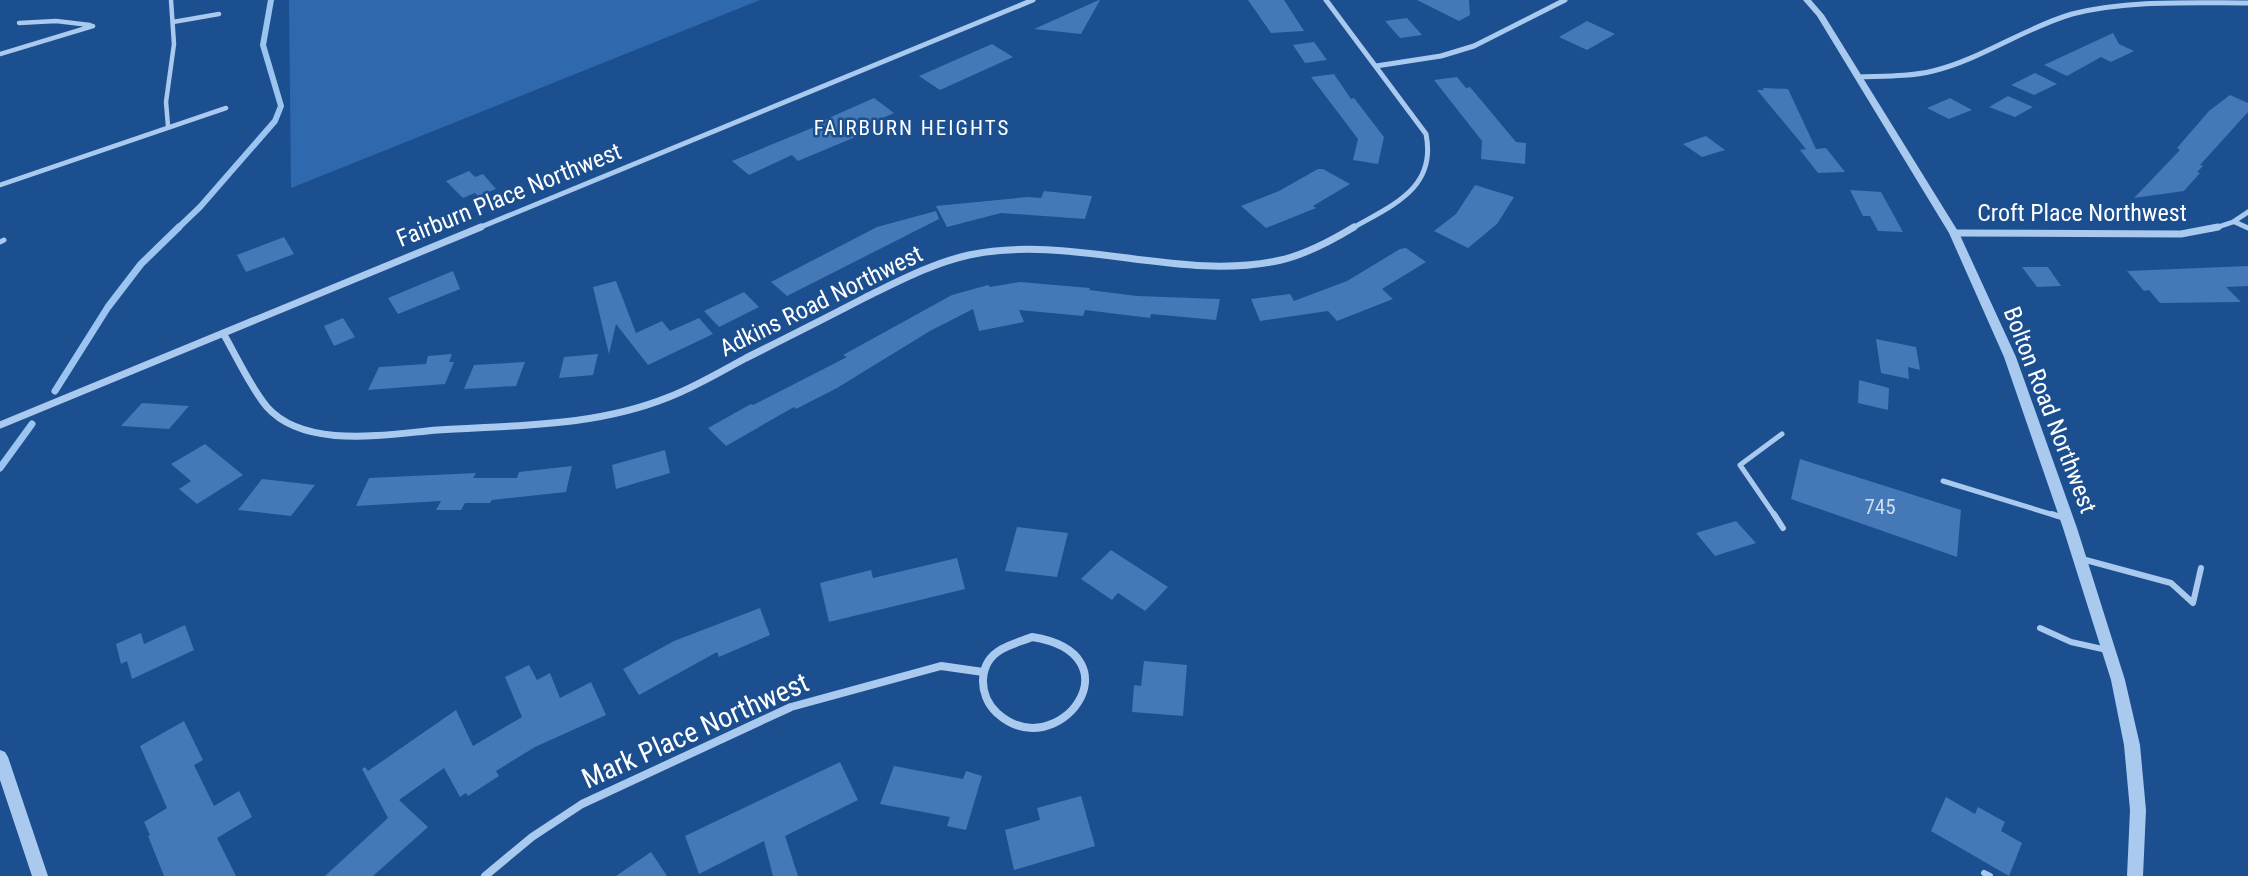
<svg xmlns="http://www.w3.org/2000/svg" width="2248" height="876" viewBox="0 0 2248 876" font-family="'Roboto Condensed',sans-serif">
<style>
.green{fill:#2e69ad}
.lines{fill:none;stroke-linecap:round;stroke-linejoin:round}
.stream-far1{stroke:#9cc4f0;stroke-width:6}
.stream{stroke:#9cc4f0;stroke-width:7}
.building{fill:#4478b7}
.service-far2{stroke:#a9c9ee;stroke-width:4.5}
.service-far1{stroke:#a9c9ee;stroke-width:5}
.service{stroke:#a9c9ee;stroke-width:6}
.minor-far2{stroke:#a9c9ee;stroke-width:5}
.minor-far1{stroke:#a9c9ee;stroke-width:7}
.minor{stroke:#a9c9ee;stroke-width:8}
.tertiary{fill:#a9c9ee;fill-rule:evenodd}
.labels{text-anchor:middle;stroke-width:5;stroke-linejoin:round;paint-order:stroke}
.far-neighbourhood-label{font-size:21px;letter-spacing:2px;fill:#fff;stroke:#1b4f8f}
.number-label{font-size:21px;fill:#d0dded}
.street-label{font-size:24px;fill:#fff;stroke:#1b4f8f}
.near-street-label{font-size:28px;fill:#fff;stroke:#1b4f8f}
</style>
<rect width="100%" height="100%" fill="#1b4f8f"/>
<path class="green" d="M289,0H760L291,188Z"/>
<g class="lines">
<path class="stream-far1" d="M177,229L200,207L275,121L281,106L263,45L271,0"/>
<path class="stream" d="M55,391L108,307L141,264L179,227
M0,468L32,424"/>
</g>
<path class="building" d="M1100,0L1081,34L1034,29L1099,0Z
M1248,0H1284L1304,31L1271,33Z
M1417,0H1469L1470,15L1459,21Z
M1407,18L1422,35L1400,38L1385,21Z
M1587,21L1615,34L1587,50L1559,37Z
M2113,33L2119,44L2134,51L2111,62L2101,57L2067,76L2044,65Z
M1314,42L1327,60L1305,63L1293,45Z
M992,44L1013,57L940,90L919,76Z
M2035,73L2057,84L2034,95L2011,85Z
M1334,74L1351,99L1354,98L1384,137L1378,164L1353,160L1358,139L1311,77Z
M1457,77L1466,88L1470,87L1516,142L1526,143L1525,164L1481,159L1482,141L1434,80Z
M1763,88L1788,89L1816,149L1826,148L1845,172L1818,173L1800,150L1806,149L1757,90H1764Z
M2230,95L2248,103V112L2200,165L2203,166L2197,172L2200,173L2184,191L2134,198L2180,150L2177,148L2209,111Z
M2008,96L2033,107L2015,117L1989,107Z
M874,98L894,113L869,124L873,127L870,128L872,130L798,161L792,155L749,175L732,161L824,123L822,121Z
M1950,98L1972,110L1949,119L1927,108Z
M1706,136L1725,150L1702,157L1683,144Z
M1318,169H1323L1350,184L1313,206L1316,208L1266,228L1241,206L1279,191Z
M469,171L475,177L483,174L496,189L478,196L475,193L463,198L446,181Z
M1475,185L1514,197L1497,224L1468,248L1434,231L1456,214Z
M1850,190L1881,192L1903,232L1878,231L1870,216H1863Z
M1044,191L1092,196L1085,219L1001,213L947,227L936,206L1027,197L1041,198Z
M936,211L939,219L787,296L771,282L877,227Z
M284,237L294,254L246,272L237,255Z
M1406,248L1426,262L1382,289L1393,299L1337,321L1328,311L1260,321L1251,299L1290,294L1294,301L1347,281L1400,249Z
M2248,266V286L2226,287L2241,302L2160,303L2149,290L2144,291L2127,271Z
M2022,267H2048L2061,286L2037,287Z
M453,271L460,289L398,314L388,298Z
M616,281L636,333L662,321L670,331L699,318L713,334L648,365L616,324L609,354L593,287Z
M1020,282L1090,288L1089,290L1137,296L1220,299L1216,320L1151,314L1150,318L1085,310L1083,316L1019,310L1024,322L979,331L973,309L930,331L837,388L796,409L794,407L726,446L708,428L751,404L753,405L847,357L843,355L952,295L988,285L990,287Z
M744,292L759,307L719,327L704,311Z
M343,318L355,337L334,346L324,326Z
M1876,339L1916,347L1920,370L1908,367L1909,379L1881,373Z
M452,354L449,362H454L445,384L368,390L379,367L426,364L428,356Z
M598,354L593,375L559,378L564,357Z
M525,362L516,386L464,389L474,365Z
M1859,380L1889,388L1888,410L1858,403Z
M142,403L189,406L169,429L121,426Z
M205,444L243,475L197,504L179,489L191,481L171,464Z
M665,450L670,473L616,489L612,465Z
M1800,459L1961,510L1957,557L1791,499Z
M572,466L566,492L492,500L490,503H465L461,510H436L441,501L356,506L369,478L476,473L473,478H517L519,472Z
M262,479L315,485L291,516L238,510Z
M1736,521L1756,543L1715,556L1696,533Z
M1017,527L1068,533L1057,577L1005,571Z
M1111,550L1168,587L1145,611L1118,593L1112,600L1081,579Z
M957,558L965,589L829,622L820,583L871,570L873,578Z
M760,608L770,635L719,657L717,652L639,695L623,669L674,641Z
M185,625L194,650L132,679L127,661L121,664L116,644L141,633L144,644Z
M1144,661L1187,665L1183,716L1132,712L1134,685L1141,686Z
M529,665L537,680L550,673L560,698L591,682L606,715L535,747L496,771L499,776L468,796L466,793L460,797L444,768L399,800L428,827L373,876H325L388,818L362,769L365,767L368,771L456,710L473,746L522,717L505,677Z
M184,721L203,760L194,765L214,806L239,791L252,817L217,838L236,876H164L148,836L150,835L144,822L167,808L140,746Z
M840,762L858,800L785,836L798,876H773L764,841L699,874L685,836Z
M894,766L963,779L966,771L982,776L966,830L947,826L950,817L880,804Z
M1081,796L1095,846L1014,870L1005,830L1040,820L1037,808Z
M1946,797L1975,814L1978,807L2005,822L2001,831L2022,843L2009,876L1931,831Z
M651,852L667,876H616Z"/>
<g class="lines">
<path class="service-far2" d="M173,22L219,14
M19,23L56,21L90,25
M0,54L93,26
M168,126L166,102L174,44L171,0
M0,185L226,108"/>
<path class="service-far1" d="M0,242L4,240
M1943,481L2057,516
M1775,516L1740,465L1782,434"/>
<path class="service" d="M1774,514L1783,528
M2052,514L2064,518
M2082,559L2171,583L2193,603L2201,568
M2040,628L2071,642L2107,650
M1984,873L1990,876"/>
<path class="minor-far2" d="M1326,0L1426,134C1437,189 1392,205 1351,229
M1376,66L1441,56L1474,46L1565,0
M1858,77C1883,76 1908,77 1933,71C1982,59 2024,28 2072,14C2128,0 2190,3 2248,3
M2235,222L2248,228
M476,229L1033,0
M2212,229L2233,222L2248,212"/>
<path class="minor-far1" d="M1954,233L2181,234L2218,227
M223,333C237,357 249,385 267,407C305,450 388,434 438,430C516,425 595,427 669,397C695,387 720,372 746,358C786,338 826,318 866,297C899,281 933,263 969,255C1073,233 1180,283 1281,260C1307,254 1331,241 1354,227
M0,425L481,227"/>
<path class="minor" d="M1032,637C1141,654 1058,768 997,713C978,695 977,663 1002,649C1011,644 1022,641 1032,637Z
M485,876L532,837L582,804L791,707L941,666L983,672"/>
<path class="tertiary" d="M1803,0H1811L1824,15L1959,233L2016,357L2077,528L2125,680L2140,745L2146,810L2143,876H2127L2130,810L2124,745L2111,680L2063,528L2004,357L1949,233L1817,16Z
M0,750L5,752L8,757L48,876H32L0,780Z"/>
</g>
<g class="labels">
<g class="far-neighbourhood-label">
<text x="912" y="135">FAIRBURN HEIGHTS</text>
</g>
<g class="number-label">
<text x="1880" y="514">745</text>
</g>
<g class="street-label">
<text transform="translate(509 195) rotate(-22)" y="8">Fairburn Place Northwest</text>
<text x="2082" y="221">Croft Place Northwest</text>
<text transform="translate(821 301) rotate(-26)" y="8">Adkins Road Northwest</text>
<text transform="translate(2050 410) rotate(69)" y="8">Bolton Road Northwest</text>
</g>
<g class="near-street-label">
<text transform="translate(695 730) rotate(-24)" y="10">Mark Place Northwest</text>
</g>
</g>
</svg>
